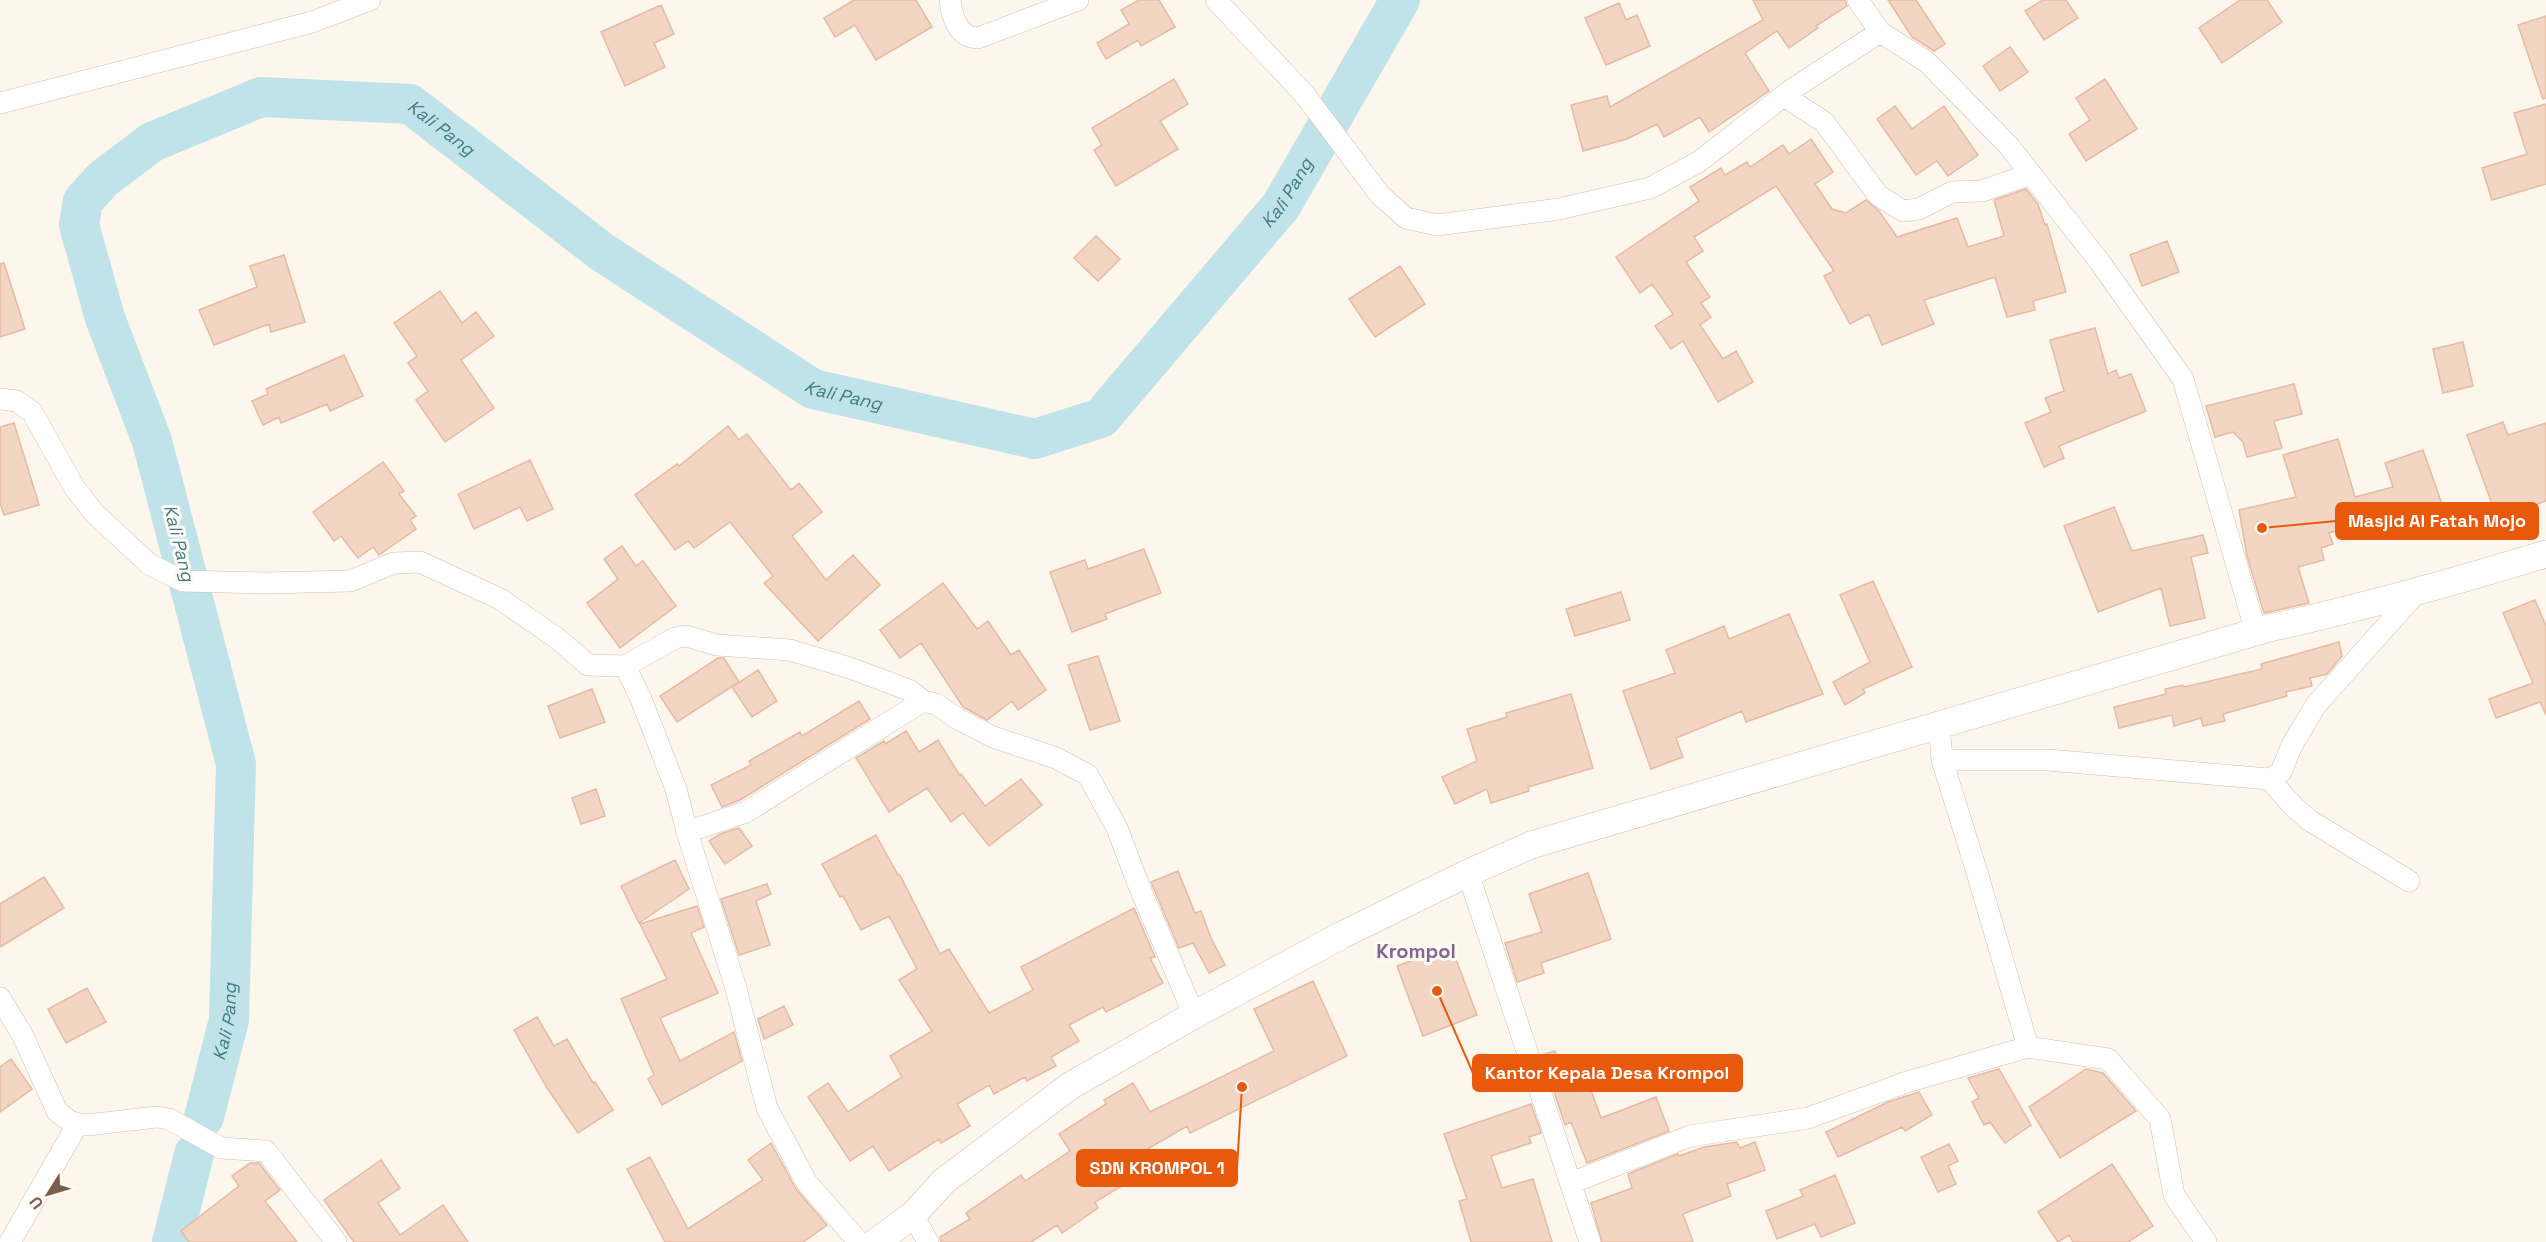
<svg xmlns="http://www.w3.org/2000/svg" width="2546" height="1242" viewBox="0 0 2546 1242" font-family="'Space Grotesk',sans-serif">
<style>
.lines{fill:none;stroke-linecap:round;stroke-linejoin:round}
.river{stroke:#bfe3e8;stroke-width:40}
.building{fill:#f3d5c3;stroke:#e6bba3;stroke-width:1.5}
.minor-casing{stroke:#d1beb0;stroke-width:22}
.tertiary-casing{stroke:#d1beb0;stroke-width:28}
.minor{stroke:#fff;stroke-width:21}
.tertiary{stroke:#fff;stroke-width:27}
.labels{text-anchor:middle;stroke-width:6;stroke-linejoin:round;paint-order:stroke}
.water-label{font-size:18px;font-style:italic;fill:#437c86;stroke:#fffaf3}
.quarter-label{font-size:20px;font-weight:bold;fill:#846695;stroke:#fffaf3}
.leader{fill:none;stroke:#e8590c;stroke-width:2}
.callout-dot{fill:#e8590c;stroke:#fffaf3;stroke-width:2}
.callout{fill:#e8590c;stroke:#e8590c;stroke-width:2}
.callout-label{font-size:18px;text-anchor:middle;font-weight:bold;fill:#fff}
</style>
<rect width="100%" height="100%" fill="#fdf6ec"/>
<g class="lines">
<g class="river">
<path id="s1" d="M204,1117L229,1020L236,764L152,441L105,318L79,225L83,201L103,179L152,142L261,97L410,104L602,252L813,389L1035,439L1101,418L1281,206L1400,0"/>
<path d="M172,1242L194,1154"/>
</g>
</g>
<path class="building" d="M854,0H916L932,27L876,60L855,25L835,37L824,18Z
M1139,0H1159L1175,27L1141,46L1138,40L1106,59L1097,43L1129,24L1121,10Z
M1753,0H1845L1847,6L1816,26L1818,28L1789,48L1777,31L1745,53L1769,91L1709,132L1700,117L1664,137L1657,124L1627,139L1583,151L1571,105L1607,96L1610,107L1763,20Z
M1888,0H1916L1945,44L1934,51L1912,37Z
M2043,0H2066L2078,18L2044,40L2025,11Z
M2240,0H2267L2282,22L2222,63L2199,28Z
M1619,3L1626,20L1637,15L1650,46L1606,65L1585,18Z
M661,5L674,34L654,43L665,67L625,86L601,32Z
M2546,16V98L2543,99L2518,25Z
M2010,47L2028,72L2000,91L1983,66Z
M1174,79L1188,104L1160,121L1178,149L1116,186L1094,150L1102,145L1092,128Z
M2105,79L2137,129L2086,161L2069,134L2090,120L2076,98Z
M2546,104V184L2492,200L2482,168L2527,154L2514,113Z
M1895,106L1912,129L1944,106L1978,155L1948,176L1937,161L1916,175L1877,119Z
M1811,139L1833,172L1815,184L1832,209L1846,213L1866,200L1879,211L1897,237L1957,218L1968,247L2004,236L1994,200L2026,189L2038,204L2045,225L2047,224L2066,292L2033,301L2035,310L2007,317L1995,277L1924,300L1934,324L1882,345L1869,314L1850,324L1824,276L1834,271L1776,186L1694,237L1703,251L1686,262L1710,297L1701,303L1711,317L1700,325L1723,359L1736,351L1753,382L1718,402L1683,341L1671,349L1655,326L1673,314L1652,284L1640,293L1616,257L1699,201L1690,187L1721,168L1725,175L1747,162L1750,167L1783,145L1789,154Z
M1096,236L1120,259L1098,281L1074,258Z
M2167,241L2179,272L2142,286L2130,255Z
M284,255L305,322L271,332L269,324L214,345L199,310L257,287L250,266Z
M4,263L25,329L0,337V264Z
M1400,266L1425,304L1375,337L1349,299Z
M440,291L462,323L476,312L494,336L461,360L494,408L445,442L416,400L428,391L408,363L417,356L394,323Z
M2095,328L2108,374L2116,370L2119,378L2131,374L2146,411L2059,446L2064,458L2044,467L2025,423L2051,412L2045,398L2064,391L2050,340Z
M2463,342L2473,386L2443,393L2433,349Z
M344,355L363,396L330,411L327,404L281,423L279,417L263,425L252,401L268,394L266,389Z
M2294,384L2302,414L2274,421L2282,448L2247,457L2243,442L2233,432L2215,437L2206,406Z
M2503,422L2508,435L2546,423V501L2497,518L2467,435Z
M14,423L39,505L4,515L0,503V427Z
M728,426L739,440L747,434L791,490L799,483L822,512L792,536L826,580L853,555L880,585L818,641L764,583L773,576L730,522L694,548L688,541L675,550L635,495L677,464L679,466Z
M2338,439L2355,497L2393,487L2385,463L2423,450L2444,510L2397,526L2393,515L2329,533L2333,544L2321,548L2324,560L2298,567L2309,603L2264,613L2247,556L2239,510L2296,497L2283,455Z
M530,460L553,509L527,521L520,507L474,529L458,494Z
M383,462L404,491L399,494L416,516L410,520L416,529L379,555L373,547L358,558L341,536L334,541L313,512Z
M2114,507L2132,551L2203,535L2208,553L2191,557L2205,618L2170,626L2161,588L2098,612L2064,526Z
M622,546L636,566L643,561L676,606L620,648L587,603L618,579L604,559Z
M1144,549L1161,593L1105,614L1107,619L1072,632L1050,572L1085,560L1088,569Z
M1873,581L1912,667L1863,689L1865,693L1845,705L1833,682L1870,662L1840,595Z
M943,583L977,629L988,621L1011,655L1019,650L1046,690L1018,710L1012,701L987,720L963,707L921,643L900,658L880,630Z
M1621,592L1630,620L1575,636L1566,609Z
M2535,600L2546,626V715L2540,702L2496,718L2489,699L2533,683L2503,613Z
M1789,614L1823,694L1746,722L1742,711L1676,738L1683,757L1651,769L1623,691L1675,673L1666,650L1724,626L1729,639Z
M2339,642L2342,656L2327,674L2310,678L2312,686L2286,692L2287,696L2223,714L2225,721L2203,726L2201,718L2174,726L2172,715L2119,728L2114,707L2166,694L2165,689L2183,685L2184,687L2262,669L2261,664Z
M1098,656L1120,721L1090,730L1068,665Z
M718,658H724L739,682L677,722L660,696Z
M758,670L777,701L752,717L732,687Z
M592,689L605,722L560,738L548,706Z
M1571,694L1593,768L1528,787L1529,791L1491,803L1487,789L1455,804L1442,777L1477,761L1467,729L1507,717L1506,713Z
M859,701L870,719L740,800L722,807L711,785L751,765L749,761L800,732L802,736Z
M906,731L919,752L938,740L960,776L961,774L985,806L1021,779L1042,805L989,846L963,813L951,822L927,788L889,812L856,758L884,741L885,744Z
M596,789L605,816L581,824L572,798Z
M739,828L752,846L725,864L709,841L720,834Z
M876,835L898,875H900L940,954L949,949L989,1013L1033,990L1021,967L1134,908L1155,957L1150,958L1163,983L1106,1012L1103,1007L1069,1025L1079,1041L1051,1057L1056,1066L1027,1081L1025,1077L994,1094L989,1085L957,1104L970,1126L941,1143L939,1139L889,1171L873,1146L850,1161L808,1097L828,1083L848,1112L902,1077L890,1056L932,1031L899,980L917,969L889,916L861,930L843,896L840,897L822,864Z
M675,860L689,889L639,923L621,886Z
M1178,871L1195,913L1201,911L1211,938L1225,965L1209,973L1193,943L1179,948L1151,882Z
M1588,873L1611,939L1541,963L1544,973L1517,982L1505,943L1542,932L1529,894Z
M44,877L64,908L0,947V904Z
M767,884L771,894L756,901L770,945L739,955L721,899Z
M697,906L704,927L691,933L718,993L660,1018L680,1061L734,1032L742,1061L662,1105L648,1079L654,1075L621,999L667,979L640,924Z
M1451,946L1477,1015L1423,1036L1397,966Z
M1313,981L1347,1056L1190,1133L1187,1126L1120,1165L1130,1181L1095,1202L1098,1208L1062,1233L1057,1225L1031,1242H941L940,1237L970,1219L966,1213L1021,1175L1025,1181L1070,1151L1059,1134L1106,1104L1104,1100L1133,1083L1150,1112L1274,1051L1254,1009Z
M87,988L106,1022L66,1043L48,1009Z
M784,1006L793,1025L764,1039L758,1019Z
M537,1017L554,1046L567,1039L593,1083L595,1082L613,1110L578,1133L547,1088L514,1030Z
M1555,1051L1566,1083L1586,1076L1601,1118L1656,1097L1669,1131L1587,1163L1571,1122L1565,1125L1542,1055Z
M11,1059L32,1089L0,1112V1067Z
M1999,1069L2031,1125L2005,1143L1990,1122L1984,1125L1972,1102L1979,1098L1968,1078Z
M2086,1069L2103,1073L2136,1111L2060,1158L2029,1107Z
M1919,1092L1932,1115L1905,1131L1902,1127L1838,1157L1826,1132L1888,1102Z
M1531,1104L1541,1133L1529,1137L1531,1143L1491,1156L1502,1188L1533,1179L1552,1242H1471L1459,1201L1467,1199L1444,1134Z
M1737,1142L1740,1148L1755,1142L1765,1170L1727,1184L1731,1196L1683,1214L1693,1242H1602L1591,1203L1632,1188L1628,1174L1678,1154L1679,1156L1704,1147Z
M771,1143L796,1189L827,1225L803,1242H665L627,1169L650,1157L688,1229L763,1180L748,1160Z
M1949,1144L1958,1161L1948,1166L1956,1184L1938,1192L1921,1157Z
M381,1160L400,1188L378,1203L400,1235L443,1205L468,1242H354L324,1200Z
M250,1163H259L280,1190L265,1201L297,1242H189L181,1231L239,1186L232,1176Z
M2112,1164L2153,1226L2128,1242H2073L2069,1235L2058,1242L2038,1212Z
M1835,1175L1855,1223L1821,1237L1815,1224L1777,1239L1766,1211L1803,1196L1800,1190Z"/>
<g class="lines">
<g class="minor-casing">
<path id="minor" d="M950,0C952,17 958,38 978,38L1078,0
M1216,0L1305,95L1380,195L1406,218L1437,225L1559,209L1650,188L1700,161L1791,90L1880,32
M1858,0L1880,32L1927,62L2009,146L2099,261L2183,379L2256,632
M1784,96L1824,122L1878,195L1903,211L1919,209L1952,192L1982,191L2031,174
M0,103L312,22L370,0
M0,399L17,401L32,412L74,487L94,513L149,564L183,581L266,583L350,581L394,563L420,562L500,599L558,639L588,665L625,666L675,638L686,636L717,645L790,650L850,668L909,690L923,701L936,704L958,719L993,737L1056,758L1088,775L1117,828L1139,886L1194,1015
M625,666L641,699L676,789L687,832L735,985L767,1108L807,1183L859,1242
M1939,724L1942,760L1979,879L2028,1047L2108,1059L2160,1119L2174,1195L2206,1242
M1942,760H2048L2269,779L2281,772L2292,745L2316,705L2416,593
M2269,779L2294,807L2309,820L2409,881
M687,832L746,812L923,701
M1468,873L1590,1242
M0,998L22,1034L57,1111C67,1120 74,1125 87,1125L157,1117L169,1119L221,1148L266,1151L336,1242
M1571,1183L1690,1136L1808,1118L1907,1082L2028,1047
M913,1215L928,1242
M10,1242L77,1125"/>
</g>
<g class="tertiary-casing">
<path id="tertiary" d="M876,1242L913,1215L944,1181L1070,1086L1194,1015L1342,935L1468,873L1531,845L2269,628C2363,608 2454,582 2546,554"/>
</g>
<use href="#minor" class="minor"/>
<use href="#tertiary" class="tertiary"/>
</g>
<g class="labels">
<g class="water-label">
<text dy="6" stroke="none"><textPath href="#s1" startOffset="1340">Kali Pang</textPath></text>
<text dy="6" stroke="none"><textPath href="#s1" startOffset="2384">Kali Pang</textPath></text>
<text dy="6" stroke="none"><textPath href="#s1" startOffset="1826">Kali Pang</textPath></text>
<text transform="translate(179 543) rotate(76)" y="6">Kali Pang</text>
<text dy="6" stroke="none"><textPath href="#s1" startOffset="98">Kali Pang</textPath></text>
</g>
<g class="quarter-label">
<text x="1416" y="958">Krompol</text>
</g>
</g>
<path class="leader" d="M2262 528L2336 521M1437 991L1473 1073M1242 1087L1237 1168"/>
<g class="callout-dot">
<circle cx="2262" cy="528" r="6"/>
<circle cx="1437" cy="991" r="6"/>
<circle cx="1242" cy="1087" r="6"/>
</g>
<g class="callout">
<rect x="2336" y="503" width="202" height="36" rx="6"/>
<rect x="1473" y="1055" width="269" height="36" rx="6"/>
<rect x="1077" y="1150" width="160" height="36" rx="6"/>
</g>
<g class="callout-label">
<text x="2437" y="527">Masjid Al Fatah Mojo</text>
<text x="1607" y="1079">Kantor Kepala Desa Krompol</text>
<text x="1157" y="1174">SDN KROMPOL 1</text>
</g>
<g transform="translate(48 1194) rotate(233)" stroke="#fffaf3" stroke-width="4.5" paint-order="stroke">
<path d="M0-4.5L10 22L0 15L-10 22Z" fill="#7a5c4d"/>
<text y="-9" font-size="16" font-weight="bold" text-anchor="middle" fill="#7a5c4d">U</text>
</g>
</svg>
